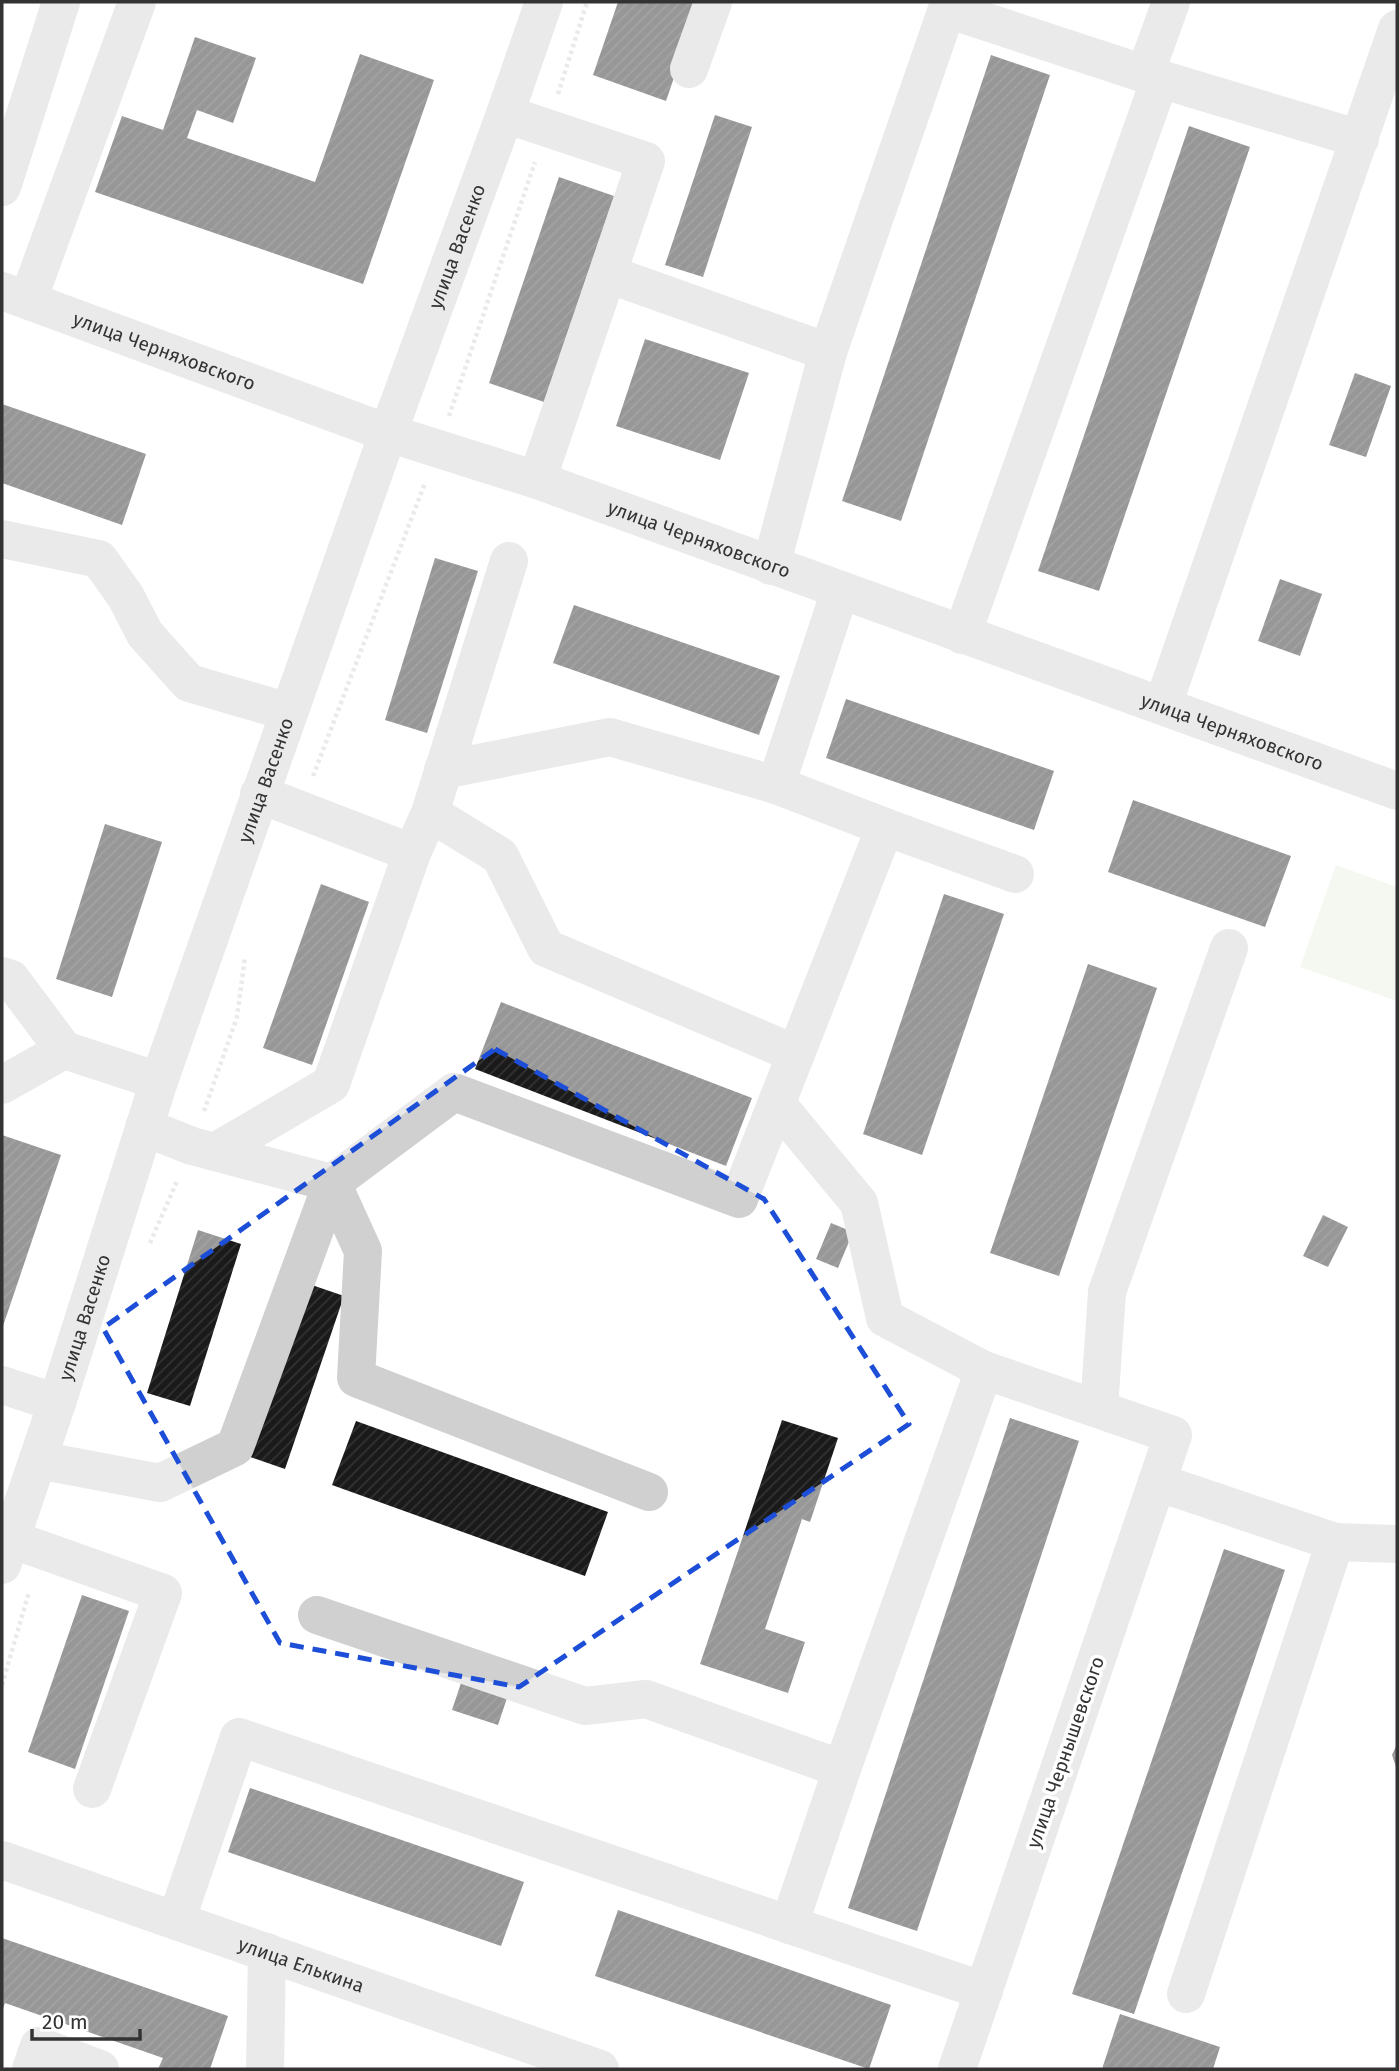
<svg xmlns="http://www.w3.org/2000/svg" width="1399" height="2071" viewBox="0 0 1399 2071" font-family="'Fira Sans',sans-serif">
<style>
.pitch{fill:#e7f0e1}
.building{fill:url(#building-hatch)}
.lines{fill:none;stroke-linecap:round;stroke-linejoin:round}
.path{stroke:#d0d0d0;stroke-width:4.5;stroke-dasharray:3.5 3.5;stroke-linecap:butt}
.minor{stroke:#d0d0d0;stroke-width:38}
.marked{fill:none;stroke:#1d4ed8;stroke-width:5;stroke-dasharray:14 9;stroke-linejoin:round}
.labels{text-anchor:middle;stroke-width:7;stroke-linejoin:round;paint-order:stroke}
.street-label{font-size:19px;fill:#333;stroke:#fff}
</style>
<defs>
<pattern id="building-hatch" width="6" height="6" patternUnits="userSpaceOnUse" patternTransform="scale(1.75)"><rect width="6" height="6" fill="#1a1a1a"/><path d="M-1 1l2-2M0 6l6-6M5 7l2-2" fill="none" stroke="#333"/></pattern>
</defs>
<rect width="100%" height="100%" fill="#fff"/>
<path class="pitch" d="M1336,865L1397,887V1001L1300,967Z"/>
<path class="building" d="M618,2H700L666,101L593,75Z
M195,37L256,58L233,123L197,110L187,138L315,182L360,54L434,80L363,284L95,192L122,116L163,130Z
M991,55L1050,75L901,521L842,501Z
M715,115L752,127L703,277L665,265Z
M1189,126L1250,147L1099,591L1038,571Z
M559,177L614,196L544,402L489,383Z
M645,339L749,373L720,460L616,426Z
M1355,373L1391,386L1366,457L1329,445Z
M2,404L146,454L122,525L2,483Z
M435,558L478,571L427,733L385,720Z
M1280,579L1322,594L1300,656L1258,641Z
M574,605L780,676L759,735L553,663Z
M846,699L1054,771L1034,830L826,758Z
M1133,800L1291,856L1265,927L1108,872Z
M105,824L162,842L112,997L56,979Z
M321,884L369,902L312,1065L263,1048Z
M944,894L1004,914L922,1155L863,1134Z
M1088,964L1157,988L1059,1276L990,1253Z
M501,1002L752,1098L726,1166L475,1069Z
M2,1135L61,1155L2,1329Z
M1323,1215L1348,1227L1328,1267L1303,1256Z
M831,1223L853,1232L838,1268L816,1259Z
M198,1230L241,1244L190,1406L147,1393Z
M309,1284L344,1296L285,1469L250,1457Z
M1010,1418L1079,1441L917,1931L848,1908Z
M782,1420L838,1438L810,1522L802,1519L765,1629L805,1642L788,1693L700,1664Z
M356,1421L608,1512L585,1576L332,1485Z
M1224,1549L1285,1570L1134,2014L1072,1994Z
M82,1595L129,1611L75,1769L28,1752Z
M462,1680L508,1695L498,1725L452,1710Z
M1397,1744V1770L1392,1755Z
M250,1788L524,1882L501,1946L228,1852Z
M618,1910L891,2005L869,2069L595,1976Z
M2,1938L228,2016L210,2069H158L163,2058L5,2003L2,2011Z
M1120,2014L1220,2047L1213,2069H1102Z"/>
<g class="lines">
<path class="path" d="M558,94L587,2
M449,416L535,162
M313,776L425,483
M204,1111L237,1017L245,957
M150,1243L177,1181
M2,1685L29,1592"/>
<g class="minor">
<path d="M689,69L713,2"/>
<path d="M1145,74L1171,2"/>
<path d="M505,114L646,161L537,480"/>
<path d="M2,187L61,2"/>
<path d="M608,274L828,352"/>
<path id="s1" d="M2,291L388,433L537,480L1397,791"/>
<path d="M28,300L137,2"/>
<path d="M2,539L99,559L126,597L145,634L189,683L289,712"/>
<path d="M771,566L828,352L947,9L1160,79L1360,139"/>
<path d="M962,635L1160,79"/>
<path d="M1163,705L1397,29"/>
<path d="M776,785L840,591"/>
<path d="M259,794L412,853"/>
<path d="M430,813L500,856L546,948L796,1054"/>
<path d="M885,827L1015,874"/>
<path d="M2,976L11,979L64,1050"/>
<path d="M2,1085L64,1050L159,1081"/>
<path d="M777,1104L859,1203L885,1318L984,1370"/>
<path d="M144,1127L192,1146L332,1183L363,1251L356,1378L649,1492"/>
<path d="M215,1152L331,1084L412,853L430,813L509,561"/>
<path d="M2,1385L57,1403"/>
<path d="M1099,1409L1107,1292L1229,948"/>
<path d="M38,1460L160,1483L235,1447L332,1183L454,1092L739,1199L885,827L776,785L610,737L443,770"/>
<path d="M1157,1482L1335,1542L1186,1994"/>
<path d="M11,1539L163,1593L92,1789"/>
<path d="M1335,1542L1397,1544"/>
<path id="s2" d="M2,1565L57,1403L159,1081L388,433L505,114L544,2"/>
<path d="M317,1615L585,1706L646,1699L842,1769"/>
<path id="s3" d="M2,1860L600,2069"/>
<path d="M176,1921L239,1737L984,1991"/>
<path d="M789,1925L842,1769L984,1370L1173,1435L957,2069"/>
<path d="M31,2069L39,2046L100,2069"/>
<path d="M265,2069L267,1952"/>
</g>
</g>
<path d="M0 0H1399V2071H0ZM495,1049L764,1199L909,1424L519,1687L280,1643L103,1328Z" fill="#fff" fill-opacity=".55" fill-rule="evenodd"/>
<path class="marked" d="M495,1049L764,1199L909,1424L519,1687L280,1643L103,1328Z"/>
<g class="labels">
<g class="street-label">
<text dy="7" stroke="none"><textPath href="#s2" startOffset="1395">улица Васенко</textPath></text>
<text dy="7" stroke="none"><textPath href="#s1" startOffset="173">улица Черняховского</textPath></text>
<text dy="7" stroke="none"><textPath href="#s1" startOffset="740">улица Черняховского</textPath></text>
<text dy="7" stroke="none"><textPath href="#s1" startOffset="1307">улица Черняховского</textPath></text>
<text dy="7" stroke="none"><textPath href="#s2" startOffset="828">улица Васенко</textPath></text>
<text dy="7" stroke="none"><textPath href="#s2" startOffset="261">улица Васенко</textPath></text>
<text transform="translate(1065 1752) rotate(-71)" y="7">улица Чернышевского</text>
<text dy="7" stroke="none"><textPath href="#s3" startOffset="317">улица Елькина</textPath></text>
</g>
</g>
<rect width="1399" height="2071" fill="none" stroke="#333333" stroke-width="7"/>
<path d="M32 2029v10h108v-10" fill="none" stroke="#333333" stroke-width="3.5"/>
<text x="42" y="2029" font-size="21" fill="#333333" stroke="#ffffff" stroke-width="5" paint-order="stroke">20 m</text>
</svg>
